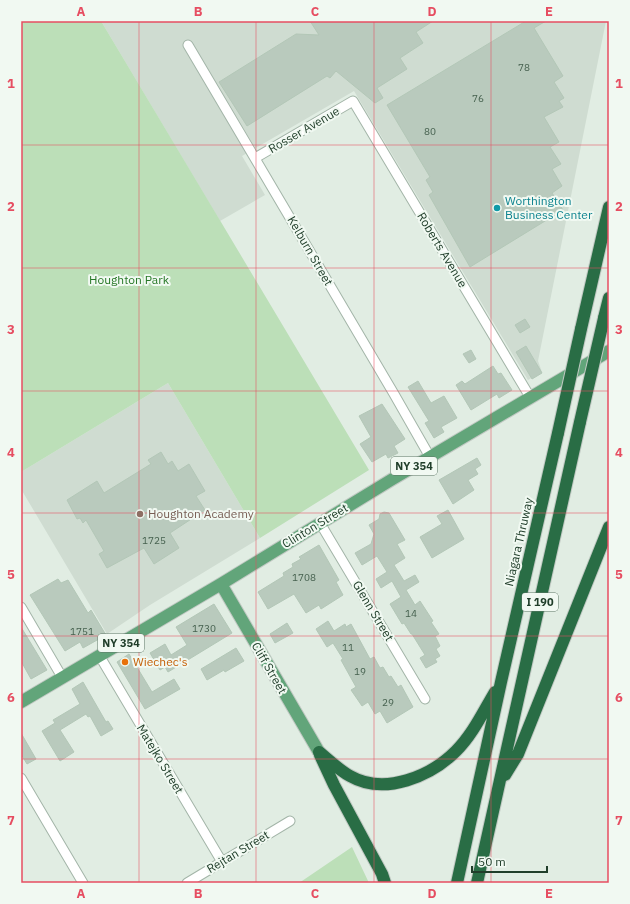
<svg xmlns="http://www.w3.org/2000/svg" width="630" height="904" viewBox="0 0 630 904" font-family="'IBM Plex Sans',sans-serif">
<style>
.built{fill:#cfdcd1}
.green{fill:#bcdfb8}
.building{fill:#b9cabd;stroke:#b3c7b7}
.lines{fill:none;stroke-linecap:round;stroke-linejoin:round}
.street-casing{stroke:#a3b5a8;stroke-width:11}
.primary-casing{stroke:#c1c9c3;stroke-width:14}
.highway-casing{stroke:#c1c9c3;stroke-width:14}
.street{stroke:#fff;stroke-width:9}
.primary{stroke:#62a57a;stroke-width:12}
.highway{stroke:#296d45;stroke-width:12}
.highway-bridge-casing{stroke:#c1c9c3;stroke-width:14;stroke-linecap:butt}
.highway-bridge{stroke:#296d45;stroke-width:12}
.grid{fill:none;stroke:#e64d61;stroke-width:1;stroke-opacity:0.55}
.culture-dot{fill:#0f9aa8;stroke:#f1f9f2;stroke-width:1.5}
.education-dot{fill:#8d6e63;stroke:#f1f9f2;stroke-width:1.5}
.food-dot{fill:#e8710a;stroke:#f1f9f2;stroke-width:1.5}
.labels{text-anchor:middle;stroke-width:4;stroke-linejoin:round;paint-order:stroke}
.number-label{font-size:10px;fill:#46614f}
.shield{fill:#f1f9f2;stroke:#5f7666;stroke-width:1}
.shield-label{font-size:11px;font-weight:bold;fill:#203e2a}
.street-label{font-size:12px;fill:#203e2a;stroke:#f1f9f2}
.culture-label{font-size:12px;fill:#0d838f;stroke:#f1f9f2;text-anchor:start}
.park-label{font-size:12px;fill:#277827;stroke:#f1f9f2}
.education-label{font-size:12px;fill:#785e54;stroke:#f1f9f2;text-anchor:start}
.food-label{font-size:12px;fill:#c56008;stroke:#f1f9f2;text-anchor:start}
.neatline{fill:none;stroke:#e64d61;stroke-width:1.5}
.grid-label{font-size:13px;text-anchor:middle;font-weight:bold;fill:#e64d61}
</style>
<rect width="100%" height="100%" fill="#e1ede3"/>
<path class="built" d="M101,21H606L538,361L542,372L528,380L354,91L242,156L265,195L220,221Z
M168,383L260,538L150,605L107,634L21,489V472Z"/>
<path class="green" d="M21,21H101L369,470L260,538L168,383L21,472Z
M352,847L369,883H299Z"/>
<path class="building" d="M310,21H433L416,32L423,43L400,58L407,69L377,88L383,98L375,103L336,71L330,78L327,76L247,126L219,82L296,34L319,35Z
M526,21H546L534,28L563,76L554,82L564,98L559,101L563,107L544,117L559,142L550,147L561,164L552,169L562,186L552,193L563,210L470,267L429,195L433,192L426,180L430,177L387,105Z
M525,319L530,327L520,333L515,325Z
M526,346L542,373L532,379L516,352Z
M471,350L476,359L469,363L463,354Z
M493,366L498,374L501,373L512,390L499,398L497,394L471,410L456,385L462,381L465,384Z
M418,381L431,403L444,396L457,418L441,427L444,432L434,438L425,423L429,421L408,387Z
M382,404L405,439L394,446L398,453L388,458L386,454L372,462L360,444L371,437L359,416Z
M161,452L168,464L172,461L178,471L189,464L205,491L196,496L205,510L170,533L179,548L154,564L144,548L107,568L99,554L104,551L86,520L83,523L80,518L77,519L67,500L97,481L104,493L151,464L148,460Z
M477,458L481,465L475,469L478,474L468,480L474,490L453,504L439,480Z
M448,510L464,539L432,558L420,537L442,524L437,516Z
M384,512L389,513L405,540L397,544L405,558L394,565L404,581L415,575L419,582L406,590L415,605L420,601L433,621L431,622L439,634L435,636L440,646L436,649L440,656L435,659L437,662L426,668L420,658L425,655L412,634H411L404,623L402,624L390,604L401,597L392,581L381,588L376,579L387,572L377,556L362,565L355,553L371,544L374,534L369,525L379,519L380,514Z
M319,545L339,580L336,582L343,595L321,609L319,605L306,613L294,594L268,609L258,592L284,576L283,573L293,567L292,564L301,559L299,557Z
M58,579L61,583L68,580L88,613L91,610L106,635L83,648L80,642L65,651L30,595Z
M214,604L232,633L168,672L165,667L160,670L150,653L165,644L171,655L187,645L176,627Z
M328,621L334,631L345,624L346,627L351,624L370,659L374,657L380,668L383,667L389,677L391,676L398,687L401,685L413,707L387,723L380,711L375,714L368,702L362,706L351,690L356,687L341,660L343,659L333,643L327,647L316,629Z
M287,623L293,633L275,643L270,634Z
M21,627L47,670L31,679L21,661Z
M236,648L244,661L225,672L224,670L207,680L201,669Z
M129,654L152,692L174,679L180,689L145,709L117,662Z
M83,682L106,722L108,721L113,729L101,736L90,716L88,717L86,714L60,730L74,752L60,761L42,731L55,723L53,720L80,704L72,689Z
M21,733L36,759L27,764L21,754Z"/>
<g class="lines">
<g class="street-casing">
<path id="street" d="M188,45L394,394L430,457
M255,158L353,101L530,397
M320,523L425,699
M21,607L62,677
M99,655L222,862
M21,778L83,883
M187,883L290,821"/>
</g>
<g class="primary-casing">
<path id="primary" d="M221,584L319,752
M21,702L221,584L391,480L609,351"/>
</g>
<g class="highway-casing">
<path id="highway" d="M604,318L609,298
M581,329L609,207
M319,752C329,760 339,770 350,776C385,796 431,776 456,751C473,734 483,712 495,692
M320,755L334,785L382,874L385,883
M505,775L518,754L609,527
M457,883L501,682L558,433
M477,883L580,422"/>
</g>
<use href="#street" class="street"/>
<use href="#primary" class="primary"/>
<use href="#highway" class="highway"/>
<g class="highway-bridge-casing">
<path id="highway-bridge" d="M580,422L604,318
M558,433L581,329"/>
</g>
<use href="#highway-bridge" class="highway-bridge"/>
</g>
<path class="grid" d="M139,21V883M256,21V883M374,21V883M491,21V883M21,145H609M21,268H609M21,391H609M21,513H609M21,636H609M21,759H609"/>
<circle class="culture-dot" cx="497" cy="208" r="4"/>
<circle class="education-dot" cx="140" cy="514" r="4"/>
<circle class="food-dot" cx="125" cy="662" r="4"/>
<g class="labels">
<g class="number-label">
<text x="524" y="71">78</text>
<text x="478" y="102">76</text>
<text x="430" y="135">80</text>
<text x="154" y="544">1725</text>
<text x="304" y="581">1708</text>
<text x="411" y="617">14</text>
<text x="204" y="632">1730</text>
<text x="82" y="635">1751</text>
<text x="348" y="651">11</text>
<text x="360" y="675">19</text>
<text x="388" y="706">29</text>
</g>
<g class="shield">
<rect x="391" y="457" width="46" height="18" rx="3"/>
<rect x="522" y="593" width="36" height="18" rx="3"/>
<rect x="98" y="634" width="46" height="18" rx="3"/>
</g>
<g class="shield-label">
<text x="414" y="470">NY 354</text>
<text x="540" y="606">I 190</text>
<text x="121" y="647">NY 354</text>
</g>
<g class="street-label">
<text transform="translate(304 130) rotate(-30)" y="4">Rosser Avenue</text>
<text transform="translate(442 250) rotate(59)" y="4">Roberts Avenue</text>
<text transform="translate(310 251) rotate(60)" y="4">Kelburn Street</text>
<text transform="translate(315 526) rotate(-31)" y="4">Clinton Street</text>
<text transform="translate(519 542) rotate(-77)" y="4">Niagara Thruway</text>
<text transform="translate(373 611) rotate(59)" y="4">Glenn Street</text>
<text transform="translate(269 668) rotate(60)" y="4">Cliff Street</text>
<text transform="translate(160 759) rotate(59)" y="4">Matejko Street</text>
<text transform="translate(238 852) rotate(-31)" y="4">Rejtan Street</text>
</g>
<g class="culture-label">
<text x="505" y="205">Worthington<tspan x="505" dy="14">Business Center</tspan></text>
</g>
<g class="park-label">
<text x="129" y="284">Houghton Park</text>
</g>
<g class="education-label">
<text x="148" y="518">Houghton Academy</text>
</g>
<g class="food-label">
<text x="133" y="666">Wiechec's</text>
</g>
</g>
<rect width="630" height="904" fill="none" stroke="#f1f9f2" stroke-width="44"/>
<path d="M472 866v6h75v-6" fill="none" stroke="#203e2a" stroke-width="2"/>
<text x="478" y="866" font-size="12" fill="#203e2a" stroke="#f1f9f2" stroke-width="3" paint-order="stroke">50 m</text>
<rect x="22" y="22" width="586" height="860" class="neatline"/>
<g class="grid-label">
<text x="81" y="16">A</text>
<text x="198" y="16">B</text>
<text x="315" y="16">C</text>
<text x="432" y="16">D</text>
<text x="549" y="16">E</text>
<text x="11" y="88">1</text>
<text x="619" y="88">1</text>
<text x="11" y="211">2</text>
<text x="619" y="211">2</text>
<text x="11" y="334">3</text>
<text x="619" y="334">3</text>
<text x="11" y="457">4</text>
<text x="619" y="457">4</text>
<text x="11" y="579">5</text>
<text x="619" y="579">5</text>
<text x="11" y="702">6</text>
<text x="619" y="702">6</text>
<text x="11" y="825">7</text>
<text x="619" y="825">7</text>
<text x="81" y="898">A</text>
<text x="198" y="898">B</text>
<text x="315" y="898">C</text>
<text x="432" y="898">D</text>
<text x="549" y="898">E</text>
</g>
</svg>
